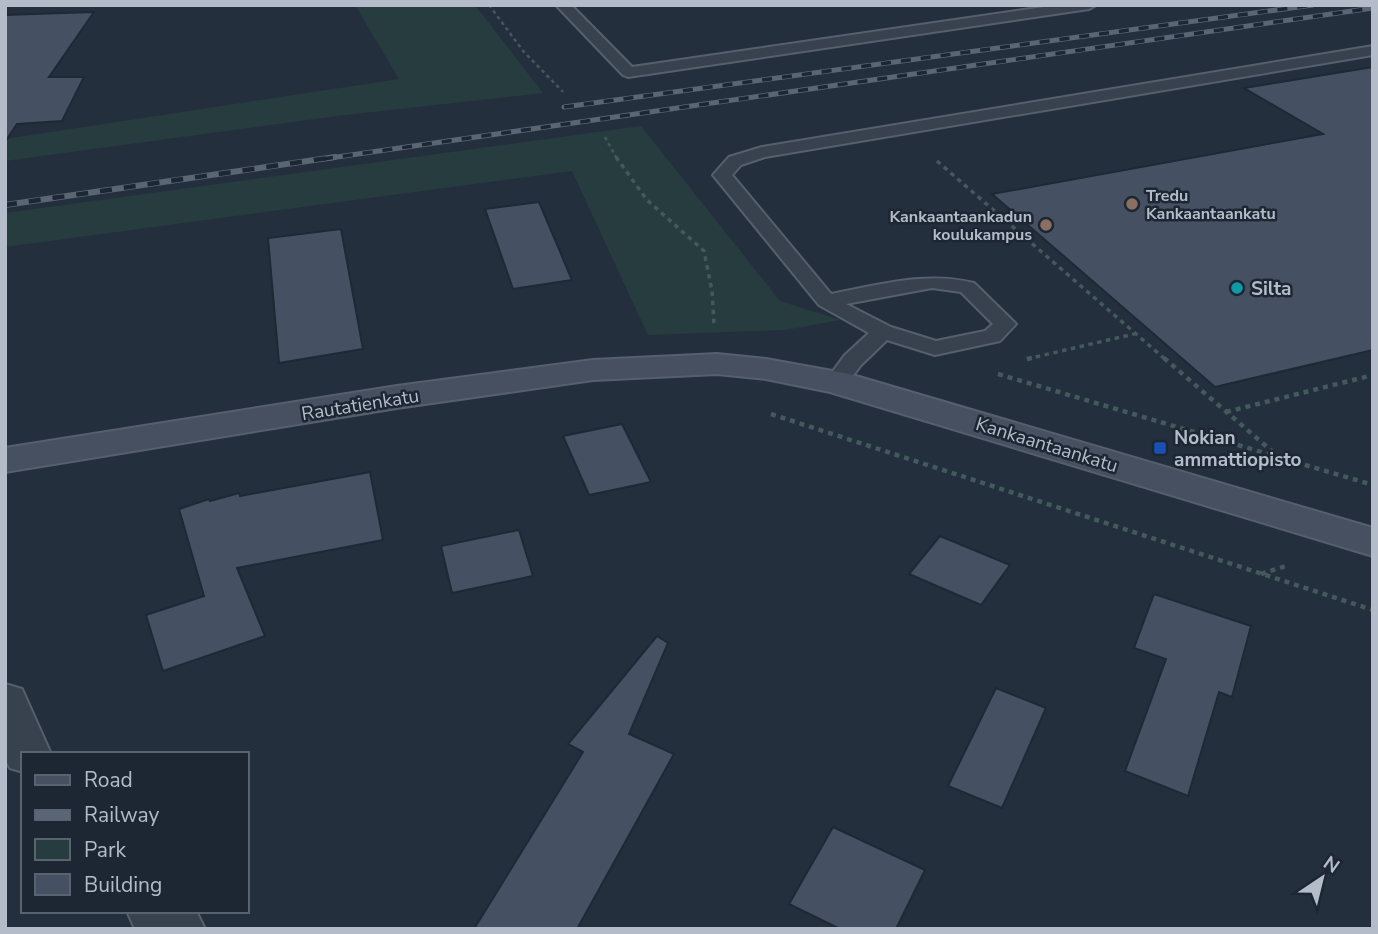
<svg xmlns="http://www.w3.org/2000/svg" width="1378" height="934" viewBox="0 0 1378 934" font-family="'Nunito Sans',sans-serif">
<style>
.green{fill:#263c3f}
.building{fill:#455162;stroke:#1f2835;stroke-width:2}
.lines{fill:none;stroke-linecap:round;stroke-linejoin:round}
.lane-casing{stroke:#565f6c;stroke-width:4}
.street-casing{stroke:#565f6c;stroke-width:4}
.secondary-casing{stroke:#565f6c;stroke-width:4}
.path-far2{stroke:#44595c;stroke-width:2.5;stroke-dasharray:3.5 3.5;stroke-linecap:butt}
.path-far1{stroke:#44595c;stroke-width:3.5;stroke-dasharray:4.5 4.5;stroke-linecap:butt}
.path{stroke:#44595c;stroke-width:4.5;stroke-dasharray:5 5;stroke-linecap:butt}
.lane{fill:#38414e;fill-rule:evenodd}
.street{fill:#38414e;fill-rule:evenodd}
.secondary{fill:#465061;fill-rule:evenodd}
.rail-far1-casing{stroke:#5a6575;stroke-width:5}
.rail-casing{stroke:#5a6575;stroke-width:6}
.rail-far1{stroke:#1d2633;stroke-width:3.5;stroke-dasharray:10;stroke-linecap:butt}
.rail{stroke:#1d2633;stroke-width:4.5;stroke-dasharray:12;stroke-linecap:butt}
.education-dot{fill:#8d6e63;stroke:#1d2633;stroke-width:2.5}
.culture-dot{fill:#0f9aa8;stroke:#1d2633;stroke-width:2.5}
.transit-dot{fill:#1a4fb4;stroke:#1d2633;stroke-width:2.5}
.labels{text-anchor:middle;stroke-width:5;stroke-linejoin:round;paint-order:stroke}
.far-poi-label{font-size:16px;font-weight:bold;fill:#b4bcc9;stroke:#1d2633;text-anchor:start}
.poi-label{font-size:19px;font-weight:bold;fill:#b4bcc9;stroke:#1d2633;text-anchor:start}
.street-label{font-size:19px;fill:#b4bcc9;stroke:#1d2633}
</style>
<rect width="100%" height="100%" fill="#242f3e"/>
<path class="green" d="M355,5H475L543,93L345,115L5,161V139L399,79Z
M641,126L780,301L841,320L785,330L648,335L572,171L5,247V213Z"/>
<path class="building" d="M94,12L49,77H84L62,121L17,124L5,142V15Z
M1373,67V350L1215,387L992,194L1323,134L1244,88Z
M539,202L572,280L513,289L485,209Z
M341,229L363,349L279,363L268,238Z
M622,424L651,482L589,495L563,436Z
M370,472L383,540L237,568L265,636L163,671L146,615L204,596L179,509L209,499L210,501L239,493L240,496Z
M519,530L533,576L452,593L441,546Z
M940,536L1010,565L981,605L909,574Z
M1154,594L1251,626L1232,697L1219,692L1188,796L1125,771L1166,659L1134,648Z
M657,636L668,643L629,734L674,754L577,929H474L583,752L568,744Z
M996,688L1046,708L1002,808L948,786Z
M833,827L925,870L896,929H840L789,904Z"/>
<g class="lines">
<g class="lane-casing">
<path id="lane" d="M556,5H571L632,67L1058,5H1096L1089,9L628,77L623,75Z
M1373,46V55L765,157L741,165L732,175L831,294C879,285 926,271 974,283L1016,324L1000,341L935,355L887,340L861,365L844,387H828L825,382L845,355L869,333L819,305L713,175L729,157L762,147ZM932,288L961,292L993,324L985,331L936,341L891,327L846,304Z"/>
</g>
<g class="street-casing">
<path id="street" d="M5,684L22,689L51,754H23V772L10,768L5,759Z
M127,911H196L205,929H135Z"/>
</g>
<g class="secondary-casing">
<path id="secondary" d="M717,354L766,359L849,374L1373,528V556L830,392L766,379L717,374L593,380L397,408L5,472V448L397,386L593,360Z"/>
</g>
<path class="path-far2" d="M489,5L524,52L563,92
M605,137L617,159"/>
<path class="path-far1" d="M616,157L647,200L704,251L712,291L714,324
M937,161L1166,360
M1027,359L1134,334"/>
<path class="path" d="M1164,358L1281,459
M1027,359L1032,358
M998,374L1373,485
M1226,412L1373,375
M771,414L1373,610
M1261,574L1289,565"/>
<use href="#lane" class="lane"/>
<use href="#street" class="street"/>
<use href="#secondary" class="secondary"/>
<g class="rail-far1-casing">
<path id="rail-far1" d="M564,107L1313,5
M323,159L1373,8"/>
</g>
<g class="rail-casing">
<path id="rail" d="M5,205L335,157"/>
</g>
<use href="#rail-far1" class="rail-far1"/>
<use href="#rail" class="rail"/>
</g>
<g class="education-dot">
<circle cx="1132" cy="204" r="7"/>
<circle cx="1046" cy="225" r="7"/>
</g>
<circle class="culture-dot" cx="1237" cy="288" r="7"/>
<rect class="transit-dot" x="1153" y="441" width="14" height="14" rx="3.5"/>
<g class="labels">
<g class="far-poi-label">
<text x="1146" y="201">Tredu<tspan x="1146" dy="18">Kankaantaankatu</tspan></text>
<text x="1032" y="222" text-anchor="end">Kankaantaankadun<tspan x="1032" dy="18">koulukampus</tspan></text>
</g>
<g class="poi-label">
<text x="1251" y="295">Silta</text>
<text x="1174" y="444">Nokian<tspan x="1174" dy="22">ammattiopisto</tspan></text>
</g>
<g class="street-label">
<text transform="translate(360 404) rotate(-9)" y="7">Rautatienkatu</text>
<text transform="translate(1047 444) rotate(17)" y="7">Kankaantaankatu</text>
</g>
</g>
<rect width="1378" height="934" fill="none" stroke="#b4bcc9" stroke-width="14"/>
<rect x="21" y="752" width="228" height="161" fill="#1d2633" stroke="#59626f" stroke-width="2"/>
<rect x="35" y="775" width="35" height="10" fill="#465061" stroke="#59626f" stroke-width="2"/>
<text x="84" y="787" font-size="21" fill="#b4bcc9">Road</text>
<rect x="35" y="810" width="35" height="10" fill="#5a6575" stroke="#59626f" stroke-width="2"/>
<text x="84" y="822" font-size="21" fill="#b4bcc9">Railway</text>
<rect x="35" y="839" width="35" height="21" fill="#263c3f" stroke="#59626f" stroke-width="2"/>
<text x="84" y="857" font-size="21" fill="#b4bcc9">Park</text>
<rect x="35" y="874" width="35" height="21" fill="#455162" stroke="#59626f" stroke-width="2"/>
<text x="84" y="892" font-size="21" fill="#b4bcc9">Building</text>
<g transform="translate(1322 878) rotate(35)" stroke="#1d2633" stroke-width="5" paint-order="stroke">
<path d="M0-5L12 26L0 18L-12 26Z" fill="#b4bcc9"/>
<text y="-10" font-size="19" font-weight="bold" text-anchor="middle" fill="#b4bcc9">N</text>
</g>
</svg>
